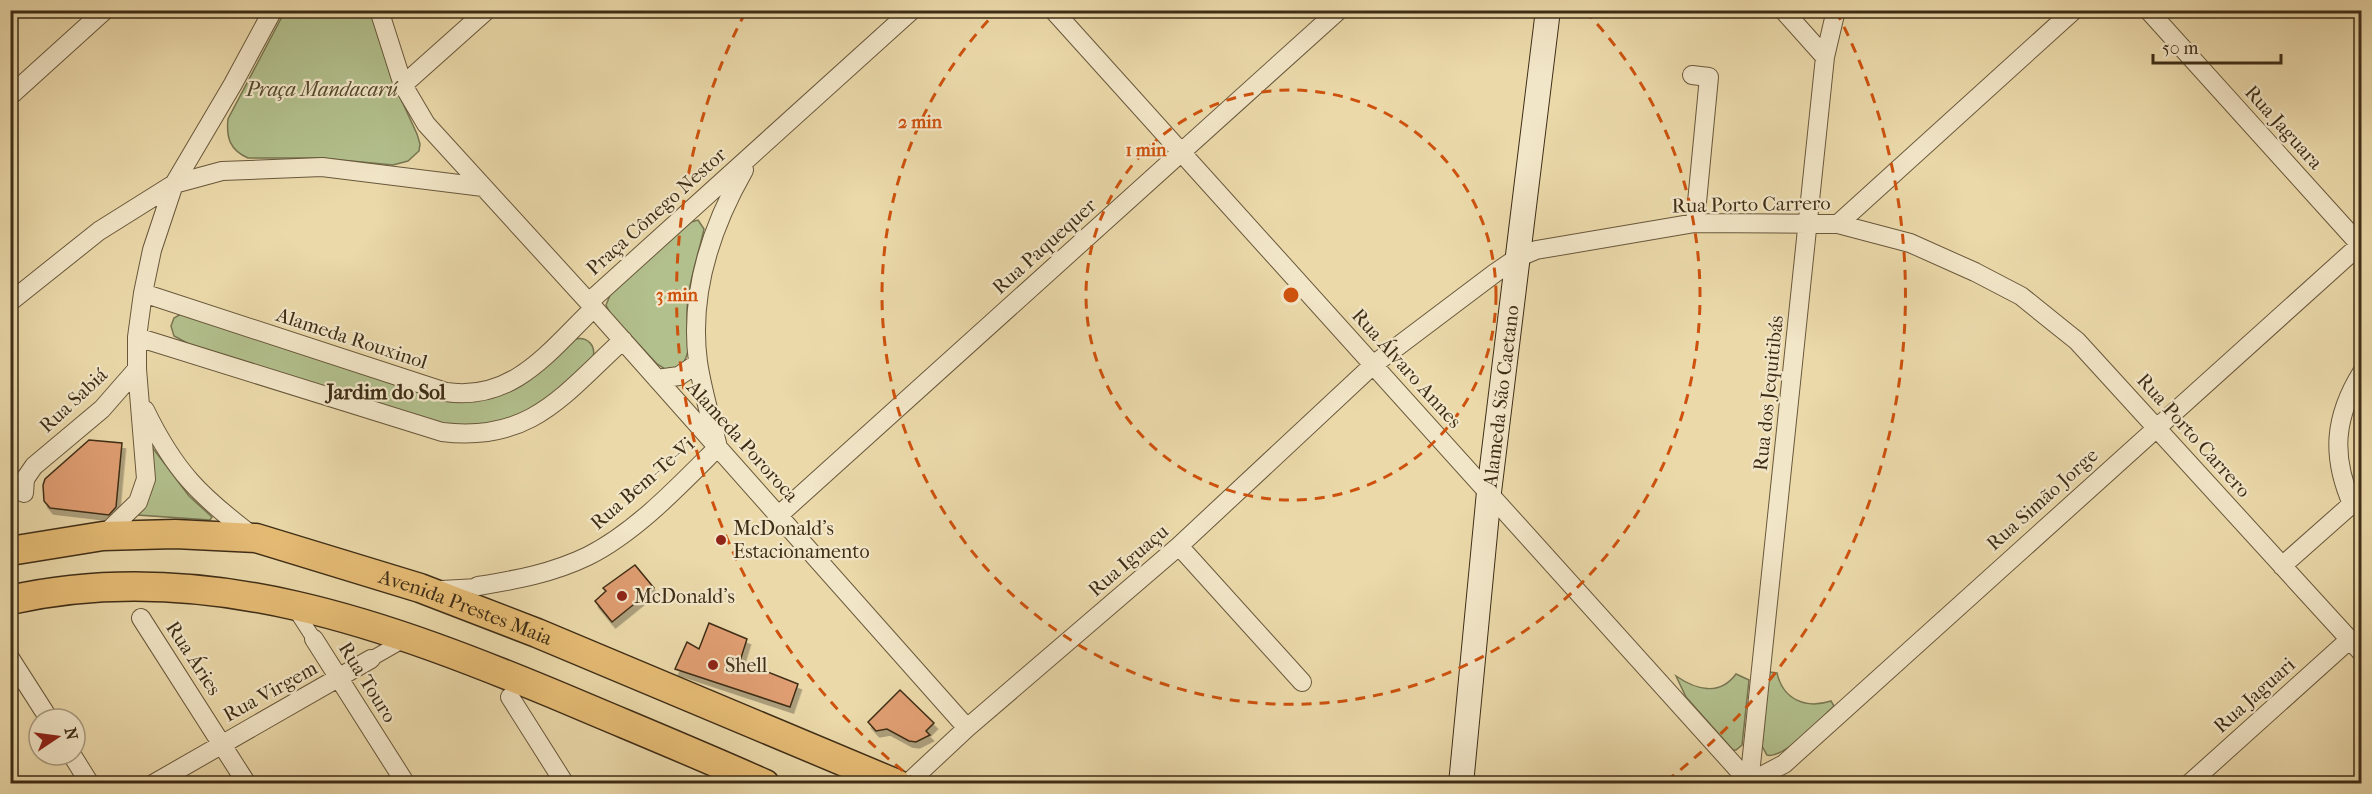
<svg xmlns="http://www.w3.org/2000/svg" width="2372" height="794" viewBox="0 0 2372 794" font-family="'IM FELL French Canon',serif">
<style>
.green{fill:#b2c08d;stroke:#787652;stroke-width:1.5}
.building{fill:#e09e72;stroke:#3e2d16;stroke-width:1.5;filter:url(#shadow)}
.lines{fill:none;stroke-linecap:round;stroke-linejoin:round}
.pedestrian-casing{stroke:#69583b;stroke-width:16}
.minor-casing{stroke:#69583b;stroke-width:20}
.secondary-casing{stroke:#3e2d16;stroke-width:26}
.trunk-casing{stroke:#3e2d16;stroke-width:31}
.pedestrian{stroke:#f2e6c8;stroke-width:14}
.minor{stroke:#f2e6c8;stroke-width:18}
.secondary{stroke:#f2e6c8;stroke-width:24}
.trunk{stroke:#e6bc75;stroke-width:28}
.ring{fill:none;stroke:#ce520e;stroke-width:3;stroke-dasharray:10 8}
.poi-dot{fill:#8f2418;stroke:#f2e6c8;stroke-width:2}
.labels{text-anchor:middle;stroke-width:4.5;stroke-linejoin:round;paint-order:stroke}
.park-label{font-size:20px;font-style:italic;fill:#554a2e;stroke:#f2e6c8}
.street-label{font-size:20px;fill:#3e2d16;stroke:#f2e6c8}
.poi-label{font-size:20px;fill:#3e2d16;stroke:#f2e6c8;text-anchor:start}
.neighbourhood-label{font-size:21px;font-weight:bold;fill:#3e2d16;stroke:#f2e6c8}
.centre{fill:#ce520e;stroke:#f2e6c8;stroke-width:3}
.ring-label{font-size:18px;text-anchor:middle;font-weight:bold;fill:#ce520e;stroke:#f2e6c8;stroke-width:4.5;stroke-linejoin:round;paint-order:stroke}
</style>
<defs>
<filter id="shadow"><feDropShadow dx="3.5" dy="6" stdDeviation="0" flood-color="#0004"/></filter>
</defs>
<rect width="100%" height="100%" fill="#ebd9aa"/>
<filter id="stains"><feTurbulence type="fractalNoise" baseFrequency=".00333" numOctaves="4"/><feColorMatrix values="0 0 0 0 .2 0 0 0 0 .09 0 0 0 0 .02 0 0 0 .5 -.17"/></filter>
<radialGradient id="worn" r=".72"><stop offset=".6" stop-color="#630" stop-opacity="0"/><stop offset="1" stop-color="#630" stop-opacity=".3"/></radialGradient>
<path class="green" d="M285,11H372L394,84L417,134L420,144L419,151L408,161L393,165L320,158H248C230,150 226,138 228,119Z
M698,220L704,229C698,257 686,288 687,318C688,335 693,353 680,367L665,369L657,364L610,313L606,305L611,293L691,222Z
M181,314L468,402L493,398L575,339C588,336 596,346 593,358L555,393L521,415L476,427L443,425L189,344L174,336L171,326L174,318Z
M152,447L189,496L212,517L210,520L138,515C159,487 152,478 152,447Z
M1769,672L1777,673C1783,700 1806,709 1831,701L1834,706C1821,718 1783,760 1767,755L1762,746Z
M1736,674L1749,680L1742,745L1736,750H1733L1686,697L1676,676C1695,689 1719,697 1736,674Z"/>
<path class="building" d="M89,440L122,443L116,507L109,515L50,508L44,501L43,485L45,479Z
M635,565L654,588L612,622L595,601L606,591L603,588Z
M709,623L747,639L740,661L798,684L790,707L675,669L687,642L699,649Z
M900,690L934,723L926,731L930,735L916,742L909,741L887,729L876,731L868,722Z"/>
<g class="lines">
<g class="pedestrian-casing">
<path id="pedestrian" d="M441,588L478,586
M294,608L314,639
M371,659L406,639"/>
</g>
<g class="minor-casing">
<path id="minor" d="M379,10L403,85L426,124L594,308L967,728
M1053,10L1751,784
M1783,10L1825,57
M2148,10L2362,247
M1692,75L1709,77L1695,223
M403,85L487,10
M10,96L105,10
M1838,224L2074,10
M143,293L446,392C514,402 550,350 594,308
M10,302L99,231L174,184L222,171L322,167L483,187
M589,302L912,10
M137,337L442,432C531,443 564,394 623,340
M2362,372C2334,417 2331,456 2352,504L2362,508
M657,379L679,376L698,363
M145,410C175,472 200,496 254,537
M717,443C710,416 702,389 698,362C689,294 711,228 744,170
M24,493L25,479L34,466L102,409L137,369
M779,515L1339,10
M103,536L138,502L146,479L137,369V337L143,293L152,250L174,184L233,84L273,10
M1179,546L1302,682
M2282,566L2352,504
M478,586C516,580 553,573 588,556C636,532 680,485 718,447
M141,618L247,784
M314,639L406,784
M10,658L49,719
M510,697L565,784
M72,755L90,784
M1750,782L1784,764L2362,243
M153,784L371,659
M907,784L967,728L1179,546L1373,365L1495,273L1517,258L1536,250L1695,223L1838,224L1910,243L1975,272L2021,296L2077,341L2362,653
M1749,784L1825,57L1836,10
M2189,784L2349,640"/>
</g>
<g class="secondary-casing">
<g id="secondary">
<path id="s1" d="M1461,784L1489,492L1548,10"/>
</g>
</g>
<g class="trunk-casing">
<g id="trunk">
<path id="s2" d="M10,551L103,536L175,534L256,538L420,588L537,633L897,784"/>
<path d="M10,600C205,556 391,626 568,700C634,728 700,755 765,784"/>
</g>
</g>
<use href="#pedestrian" class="pedestrian"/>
<use href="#minor" class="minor"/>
<use href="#secondary" class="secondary"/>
<use href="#trunk" class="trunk"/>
</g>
<g class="ring">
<circle cx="1291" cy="295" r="205"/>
<path d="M1585 11A409 409 0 1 1 997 11"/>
<path d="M917 782A614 614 0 0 1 746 11M1836 11A614 614 0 0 1 1665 782"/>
</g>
<g class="poi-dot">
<circle cx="721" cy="540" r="6"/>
<circle cx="622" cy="596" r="6"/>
<circle cx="713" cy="665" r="6"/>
</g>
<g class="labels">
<g class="park-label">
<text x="322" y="96">Praça Mandacarú</text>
</g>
<g class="street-label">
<text transform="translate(2284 127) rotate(48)" y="7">Rua Jaguara</text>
<text transform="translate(1751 204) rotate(-1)" y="7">Rua Porto Carrero</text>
<text transform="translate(656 211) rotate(-42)" y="7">Praça Cônego Nestor</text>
<text transform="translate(1044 246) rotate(-42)" y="7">Rua Paquequer</text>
<text transform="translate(352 338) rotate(18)" y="7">Alameda Rouxinol</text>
<text transform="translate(1407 368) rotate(48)" y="7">Rua Álvaro Annes</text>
<text transform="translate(1768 393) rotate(-84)" y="7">Rua dos Jequitibás</text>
<text dy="7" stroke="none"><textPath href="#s1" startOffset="390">Alameda São Caetano</textPath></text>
<text transform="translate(73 400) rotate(-43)" y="7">Rua Sabiá</text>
<text transform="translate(2194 435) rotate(48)" y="7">Rua Porto Carrero</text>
<text transform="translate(743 441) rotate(48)" y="7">Alameda Pororoca</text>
<text transform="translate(642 483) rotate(-41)" y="7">Rua Bem-Te-Vi</text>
<text transform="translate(2042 499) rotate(-42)" y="7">Rua Simão Jorge</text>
<text transform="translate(1128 560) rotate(-41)" y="7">Rua Iguaçu</text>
<text dy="7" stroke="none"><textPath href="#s2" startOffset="468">Avenida Prestes Maia</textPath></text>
<text transform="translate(194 658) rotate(57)" y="7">Rua Áries</text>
<text transform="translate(368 682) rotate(58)" y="7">Rua Touro</text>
<text transform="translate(270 691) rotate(-29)" y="7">Rua Virgem</text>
<text transform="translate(2254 695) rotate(-42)" y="7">Rua Jaguari</text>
</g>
<g class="poi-label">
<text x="733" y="535">McDonald's<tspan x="733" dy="23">Estacionamento</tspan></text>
<text x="634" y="603">McDonald's</text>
<text x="725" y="672">Shell</text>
</g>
<g class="neighbourhood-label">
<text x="386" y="399">Jardim do Sol</text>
</g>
</g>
<circle cx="1291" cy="295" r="9" class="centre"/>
<g class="ring-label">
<text x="920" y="128">2 min</text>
<text x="1146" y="156">1 min</text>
<text x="677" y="301">3 min</text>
</g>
<rect width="2372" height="794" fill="none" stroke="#ebd9aa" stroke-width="36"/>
<rect x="12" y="12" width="2348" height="770" fill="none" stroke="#3e2d16" stroke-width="3"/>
<rect x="18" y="18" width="2336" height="758" fill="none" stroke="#3e2d16" stroke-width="1.5"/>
<g transform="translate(57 737) rotate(77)"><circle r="28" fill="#f2e6c8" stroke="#aa9c81" stroke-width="1.5"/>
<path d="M0-4.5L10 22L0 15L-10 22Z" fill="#8f2418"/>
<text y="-9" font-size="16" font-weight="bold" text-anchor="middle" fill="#3e2d16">N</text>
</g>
<path d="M2153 54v9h128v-9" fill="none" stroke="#3e2d16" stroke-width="3"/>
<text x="2162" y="54" font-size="18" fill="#3e2d16" stroke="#f2e6c8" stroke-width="4.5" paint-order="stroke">50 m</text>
<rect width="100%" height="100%" filter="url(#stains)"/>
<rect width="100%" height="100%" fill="url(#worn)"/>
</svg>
